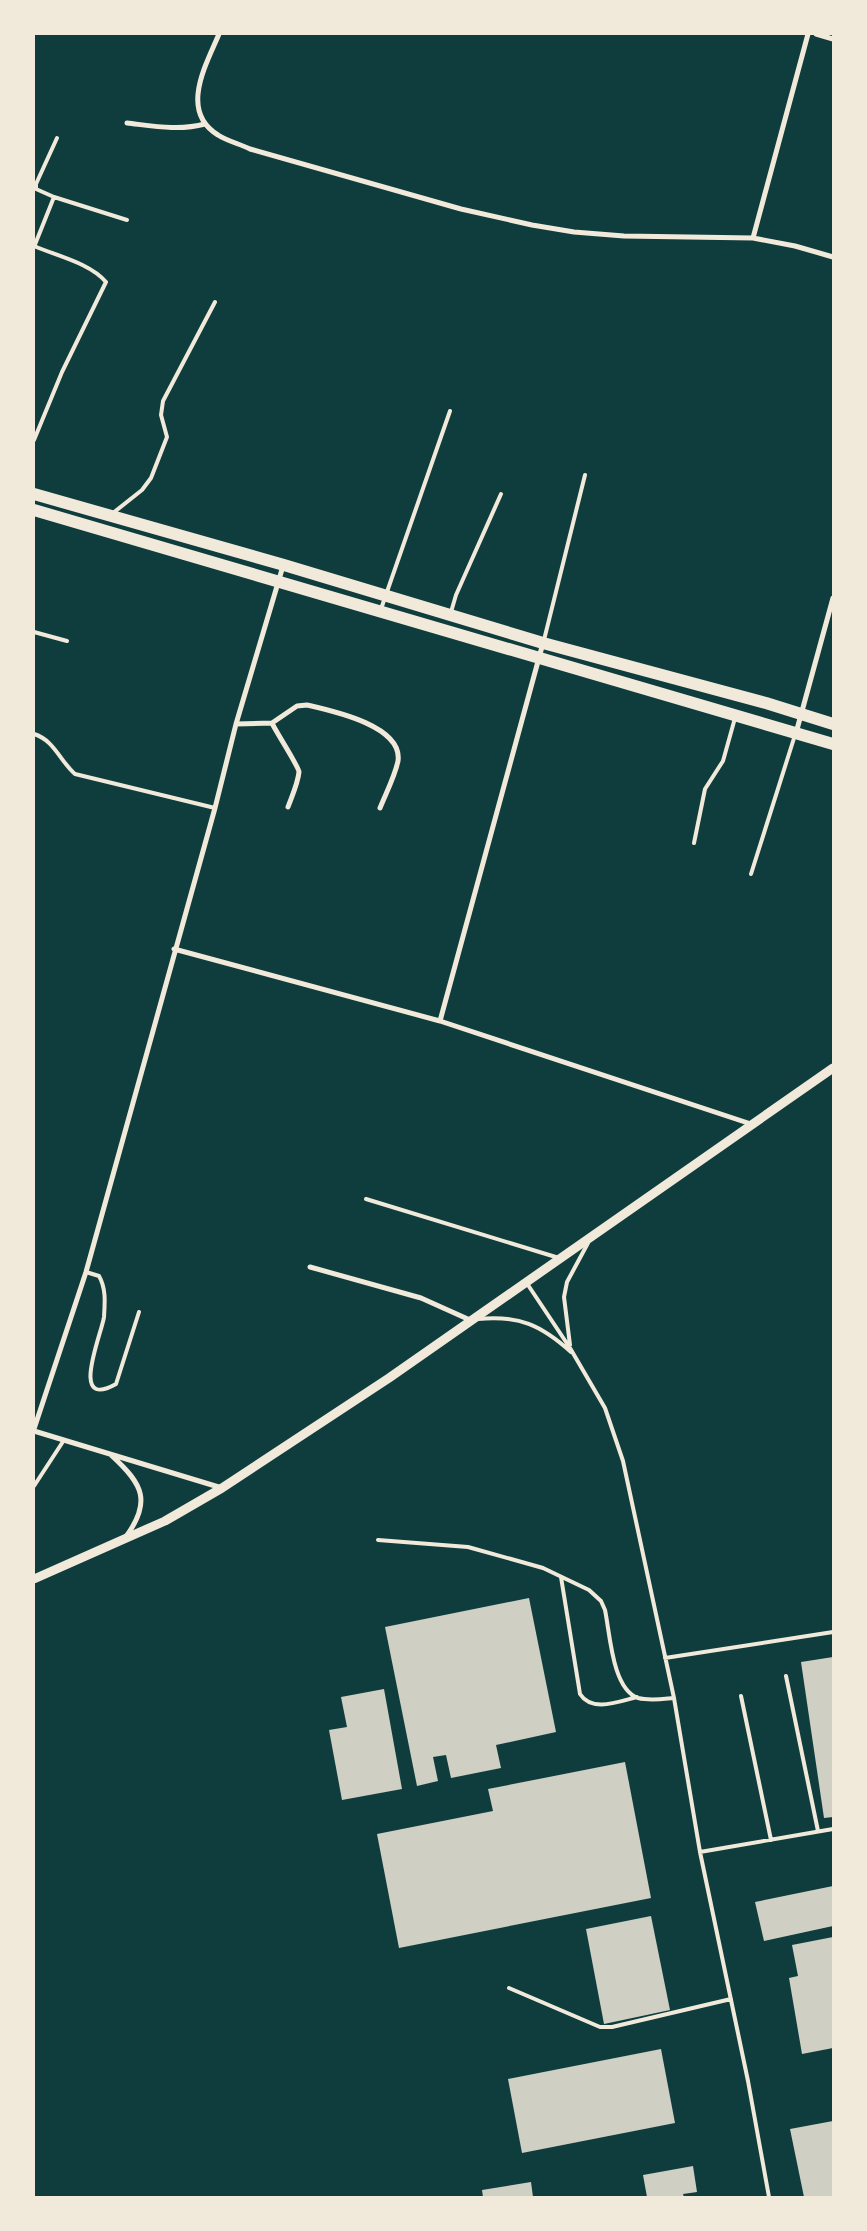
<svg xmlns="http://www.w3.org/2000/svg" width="867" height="2231" viewBox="0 0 867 2231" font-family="Karla,sans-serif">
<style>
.building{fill:#cfcfc3}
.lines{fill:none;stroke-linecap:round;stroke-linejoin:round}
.service{stroke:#f1e9da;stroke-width:4}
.minor{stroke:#f1e9da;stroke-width:5}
.tertiary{stroke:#f1e9da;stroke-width:9}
.primary{stroke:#f1e9da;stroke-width:12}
</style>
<rect width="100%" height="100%" fill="#0f3d3e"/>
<path class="building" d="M529,1598L556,1732L496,1745L501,1768L451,1778L446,1755L433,1757L438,1781L417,1786L385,1627Z
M833,1657V1817L824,1818L801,1662Z
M384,1689L402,1789L342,1800L329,1730L347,1727L341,1697Z
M625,1762L651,1898L399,1948L377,1834L493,1811L488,1789Z
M833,1886V1926L764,1941L755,1902Z
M651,1916L670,2010L604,2024L586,1929Z
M833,1937V2048L802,2054L789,1978L798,1976L792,1945Z
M661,2049L675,2123L522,2153L508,2079Z
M833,2121V2196L804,2197L790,2129Z
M693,2166L697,2192L683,2194L684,2197H647L643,2175Z
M531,2182L533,2197H483L482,2190Z"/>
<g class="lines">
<path class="service" d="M54,197L36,189V184L57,138
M34,246C57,256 90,263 106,282L62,372L34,440
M34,247L54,197L127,220
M113,513L142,490L151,478L167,437L161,415L163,401L215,302
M381,609L450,411
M451,612L456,595L501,494
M34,632L67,641
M544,640L585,475
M34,734C54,740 60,761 75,774L215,808
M694,843L705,789L723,761L735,718
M751,874L795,735
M366,1199L559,1258
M86,1272L99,1276C106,1288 105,1302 104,1317C102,1333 68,1411 116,1384L139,1312
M526,1282L570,1348L605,1408L623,1461L674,1698L700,1852L748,2081L769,2197
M478,1319C519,1315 541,1325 571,1352
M570,1345L564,1297L567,1282L588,1243
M34,1486L64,1440
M378,1540L468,1547L543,1568L589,1590L601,1601L605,1610C610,1633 612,1689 638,1698C650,1701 662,1699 674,1698
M561,1577L580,1694C592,1713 620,1701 637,1697
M665,1658L833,1632
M786,1676L818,1831
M741,1696L771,1840
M700,1852L833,1829
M509,1988L600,2027H612L731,1999"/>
<path class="minor" d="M219,34C206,65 179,111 218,135C227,141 240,144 250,149L461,209L532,225L574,232L624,236L753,238L795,246L833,257
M816,34L833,39
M127,123C153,126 179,131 205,124
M753,238L808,34
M272,723C276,732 299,767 299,772C298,783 292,796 288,807
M236,724L272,723L297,706L307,705C333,711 403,726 398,761C395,776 386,793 380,808
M796,733L833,598
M174,949L440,1021L751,1124
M440,1021L543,643
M310,1267L421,1298L470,1320
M34,1429L86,1272L215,808L236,724L283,566
M34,1431L222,1488
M112,1456C143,1484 152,1502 125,1538"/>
<path class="tertiary" d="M34,1579L165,1521L222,1488L389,1378L833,1068"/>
<path class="primary" d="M34,494L284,565L543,643L766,703L833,724
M34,510L833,744"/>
</g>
<rect width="867" height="2231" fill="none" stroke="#f1e9da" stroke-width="70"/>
</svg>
